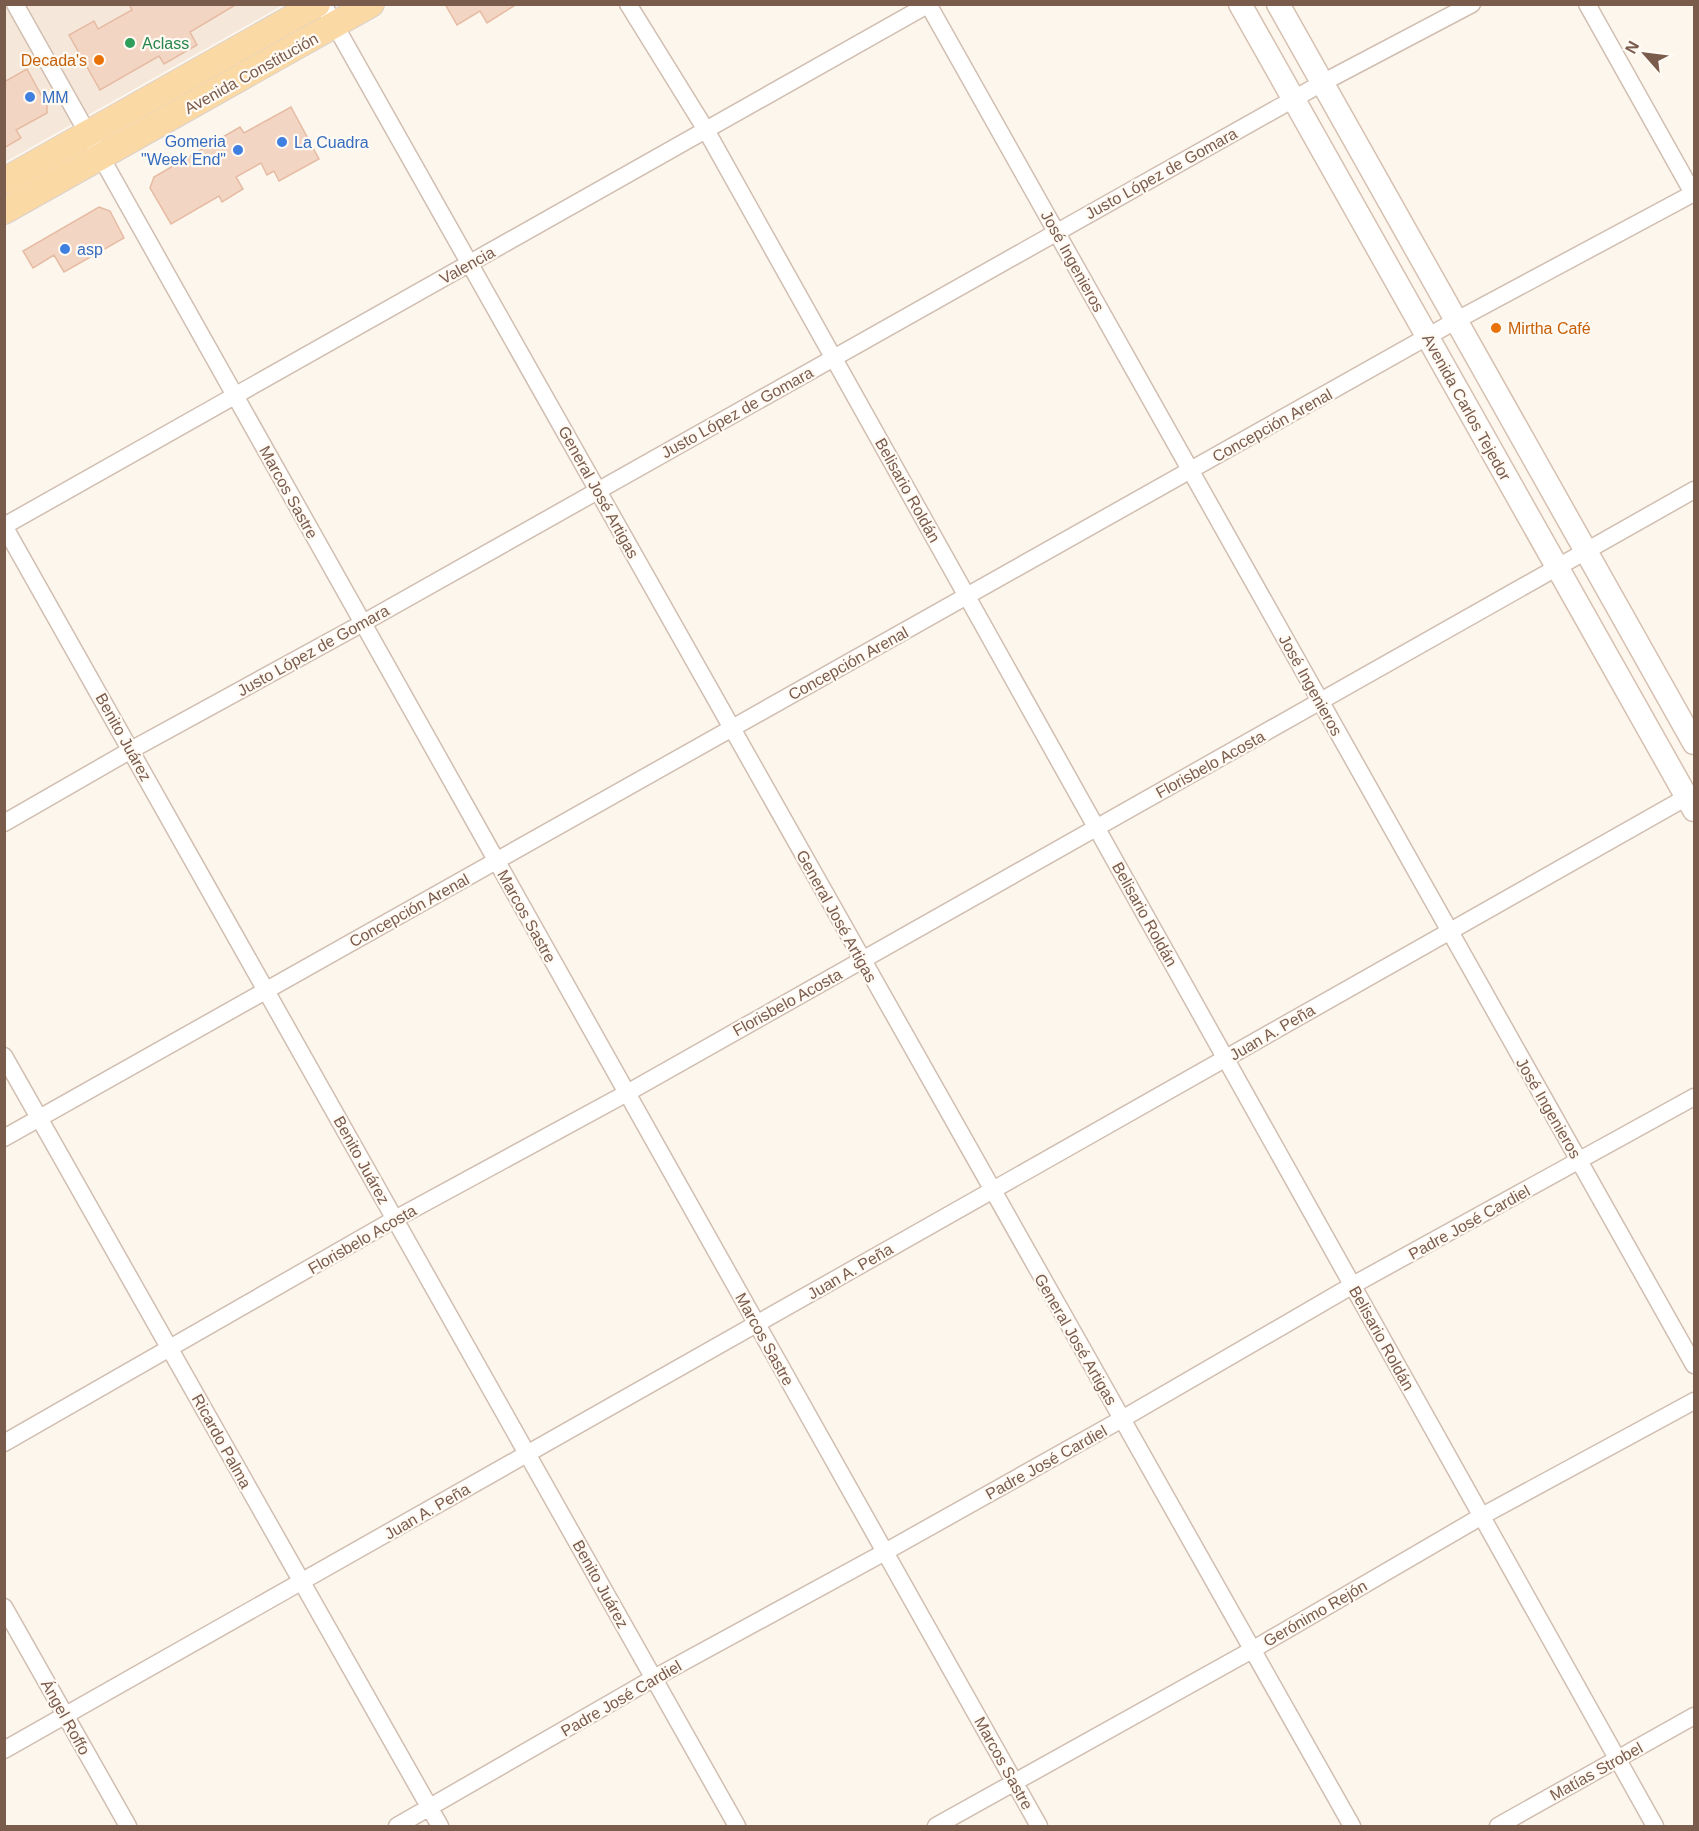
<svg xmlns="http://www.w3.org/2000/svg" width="1699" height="1831" viewBox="0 0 1699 1831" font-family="Arial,sans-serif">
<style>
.residential{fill:#f5e8da}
.building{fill:#f3d5c3;stroke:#e6bba3;stroke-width:1.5}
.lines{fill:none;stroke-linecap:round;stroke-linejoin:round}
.street-casing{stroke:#d1beb0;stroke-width:19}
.secondary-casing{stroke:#d6c0b0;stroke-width:25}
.primary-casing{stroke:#dad1cd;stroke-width:28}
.street{stroke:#fff;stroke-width:16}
.secondary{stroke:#fff;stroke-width:22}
.primary{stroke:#fbd9a5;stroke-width:26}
.leisure-dot{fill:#2e9e5b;stroke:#fffaf3;stroke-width:2}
.food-dot{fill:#e8710a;stroke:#fffaf3;stroke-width:2}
.shop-dot{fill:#3f7fe0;stroke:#fffaf3;stroke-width:2}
.labels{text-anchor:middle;stroke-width:4.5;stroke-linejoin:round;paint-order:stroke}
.leisure-label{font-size:16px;fill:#27864d;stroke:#fffaf3;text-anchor:start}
.food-label{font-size:16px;fill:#c56008;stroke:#fffaf3;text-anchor:end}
.street-label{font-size:16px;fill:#7a5c4d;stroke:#fffaf3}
.shop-label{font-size:16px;fill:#366cbe;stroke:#fffaf3;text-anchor:start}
</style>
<rect width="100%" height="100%" fill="#fdf6ec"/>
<path class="residential" d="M5,5H283L5,162Z"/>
<path class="building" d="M129,4H237L190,32L197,45L164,64L159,56L100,90L69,35L94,21L98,29L132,10Z
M445,4H517L487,23L480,11L457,25Z
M27,69L47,106V113L16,130L21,138L4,148V82Z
M291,107L319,159L279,181L274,171L267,175L261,163L236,177L243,189L222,202L219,196L171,224L150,188L154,177L240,127L244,133Z
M99,207L110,211L124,238L64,272L54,255L33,268L23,251Z"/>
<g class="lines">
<g class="street-casing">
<path id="street" d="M15,4L1039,1826
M323,4L1352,1826
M628,4L706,130L1655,1826
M928,4L1694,1365
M1587,4L1694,195
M4,526L737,1826
M4,526L929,4
M4,823L131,750L363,623L1322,83L1472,4
M4,1056L440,1826
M4,1138L1457,320L1694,193
M4,1443L395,1219L627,1093L1694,490
M4,1607L128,1826
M4,1750L1694,793
M397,1826L654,1678L885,1552L1122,1419L1353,1285L1694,1097
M936,1826L1252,1650L1482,1516L1694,1401
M1498,1826L1694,1716"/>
</g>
<g class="secondary-casing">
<path id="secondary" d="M1240,4L1694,810
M1278,4L1694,743"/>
</g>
<g class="primary-casing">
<path id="primary" d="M4,181L317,4
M4,211L371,4"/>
</g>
<use href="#street" class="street"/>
<use href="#secondary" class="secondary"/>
<use href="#primary" class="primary"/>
</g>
<circle class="leisure-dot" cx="130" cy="43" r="6"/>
<g class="food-dot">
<circle cx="99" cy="60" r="6"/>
<circle cx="1496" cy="328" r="6"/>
</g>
<g class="shop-dot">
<circle cx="30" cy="97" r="6"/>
<circle cx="282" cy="142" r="6"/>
<circle cx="238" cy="150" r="6"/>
<circle cx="65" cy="249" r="6"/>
</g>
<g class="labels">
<g class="leisure-label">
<text x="142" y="49">Aclass</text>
</g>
<g class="food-label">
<text x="87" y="66">Decada's</text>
<text x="1508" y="334" text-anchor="start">Mirtha Café</text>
</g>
<g class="street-label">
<text transform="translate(251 73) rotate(-29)" y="6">Avenida Constitución</text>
<text transform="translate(1161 173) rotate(-29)" y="6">Justo López de Gomara</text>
<text transform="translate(1073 261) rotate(61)" y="6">José Ingenieros</text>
<text transform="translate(467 265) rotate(-29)" y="6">Valencia</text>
<text transform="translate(1467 407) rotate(61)" y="6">Avenida Carlos Tejedor</text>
<text transform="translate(737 412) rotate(-29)" y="6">Justo López de Gomara</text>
<text transform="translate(1272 425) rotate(-29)" y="6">Concepción Arenal</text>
<text transform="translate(908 490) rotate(61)" y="6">Belisario Roldán</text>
<text transform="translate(289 492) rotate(61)" y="6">Marcos Sastre</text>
<text transform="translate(599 492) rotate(61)" y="6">General José Artigas</text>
<text transform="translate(313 650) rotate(-29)" y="6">Justo López de Gomara</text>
<text transform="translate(848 663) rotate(-29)" y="6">Concepción Arenal</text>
<text transform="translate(1311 685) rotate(61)" y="6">José Ingenieros</text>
<text transform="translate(124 737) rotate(61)" y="6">Benito Juárez</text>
<text transform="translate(1210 764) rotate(-29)" y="6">Florisbelo Acosta</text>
<text transform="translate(409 910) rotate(-29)" y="6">Concepción Arenal</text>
<text transform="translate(1145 914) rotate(61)" y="6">Belisario Roldán</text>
<text transform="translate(527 916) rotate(61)" y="6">Marcos Sastre</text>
<text transform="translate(837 916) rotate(61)" y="6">General José Artigas</text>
<text transform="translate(787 1002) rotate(-29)" y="6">Florisbelo Acosta</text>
<text transform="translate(1272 1032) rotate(-30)" y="6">Juan A. Peña</text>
<text transform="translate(1549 1108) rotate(60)" y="6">José Ingenieros</text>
<text transform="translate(362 1160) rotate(61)" y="6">Benito Juárez</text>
<text transform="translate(1469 1222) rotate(-29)" y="6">Padre José Cardiel</text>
<text transform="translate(362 1239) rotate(-30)" y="6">Florisbelo Acosta</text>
<text transform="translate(850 1271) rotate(-30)" y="6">Juan A. Peña</text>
<text transform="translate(1382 1338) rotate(61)" y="6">Belisario Roldán</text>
<text transform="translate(765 1339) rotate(61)" y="6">Marcos Sastre</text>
<text transform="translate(1076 1339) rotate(60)" y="6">General José Artigas</text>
<text transform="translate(222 1441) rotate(61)" y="6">Ricardo Palma</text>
<text transform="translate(1046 1462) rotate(-29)" y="6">Padre José Cardiel</text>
<text transform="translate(427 1511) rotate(-30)" y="6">Juan A. Peña</text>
<text transform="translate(601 1584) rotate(61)" y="6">Benito Juárez</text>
<text transform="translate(1315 1613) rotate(-30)" y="6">Gerónimo Rejón</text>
<text transform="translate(621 1698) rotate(-30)" y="6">Padre José Cardiel</text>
<text transform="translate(66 1717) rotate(61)" y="6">Ángel Roffo</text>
<text transform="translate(1004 1763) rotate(61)" y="6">Marcos Sastre</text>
<text transform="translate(1596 1771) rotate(-29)" y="6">Matías Strobel</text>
</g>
<g class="shop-label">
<text x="42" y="103">MM</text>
<text x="226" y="147" text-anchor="end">Gomeria<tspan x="226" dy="18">"Week End"</tspan></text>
<text x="294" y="148">La Cuadra</text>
<text x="77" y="255">asp</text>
</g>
</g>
<rect width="1699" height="1831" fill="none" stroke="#7a5c4d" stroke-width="12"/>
<g transform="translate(1645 54) rotate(298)" stroke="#fffaf3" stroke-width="4.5" paint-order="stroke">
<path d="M0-4.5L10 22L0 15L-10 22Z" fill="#7a5c4d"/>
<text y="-9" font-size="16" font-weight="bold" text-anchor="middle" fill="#7a5c4d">N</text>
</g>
</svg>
